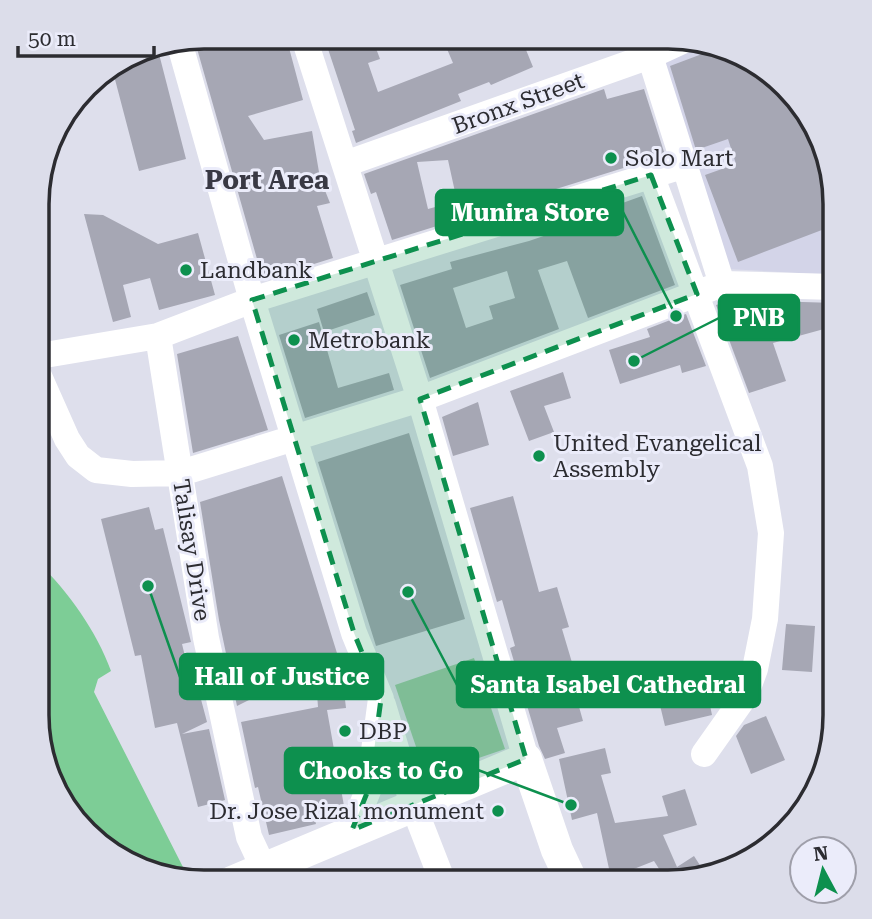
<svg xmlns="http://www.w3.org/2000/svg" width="872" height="919" viewBox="0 0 872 919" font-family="'Roboto Serif',serif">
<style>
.built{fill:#d3d4e8}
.green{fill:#9bc9a8}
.water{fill:#7dcd96}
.building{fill:#a6a7b4;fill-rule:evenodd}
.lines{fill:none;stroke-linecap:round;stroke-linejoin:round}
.minor{stroke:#fff;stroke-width:26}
.major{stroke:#fff;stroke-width:32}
.marked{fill:#0d904e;fill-opacity:0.2;stroke:#0d904e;stroke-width:5;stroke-dasharray:14 9;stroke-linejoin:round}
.poi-dot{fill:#0d904e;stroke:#ebecfa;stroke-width:2.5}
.labels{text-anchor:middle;stroke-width:6;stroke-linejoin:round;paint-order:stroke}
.street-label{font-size:23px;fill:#2c2c31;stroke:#ebecfa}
.poi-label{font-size:23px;fill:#2c2c31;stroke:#ebecfa;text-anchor:start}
.quarter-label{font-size:26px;font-weight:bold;fill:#393944;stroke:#ebecfa}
.rim{fill:none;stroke:#2c2c31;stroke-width:3.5}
.leader{fill:none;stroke:#0d904e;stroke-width:2.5}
.callout-dot{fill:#0d904e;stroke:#ebecfa;stroke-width:2.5}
.callout{fill:#0d904e;stroke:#0d904e;stroke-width:2.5}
.callout-label{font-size:24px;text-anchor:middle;font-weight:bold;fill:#fff}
</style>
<rect width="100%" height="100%" fill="#dedfec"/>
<path class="built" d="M708,45L752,59L807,111L835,193V275L728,269L655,64Z"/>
<path class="green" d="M474,658L505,749L426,776L395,685Z"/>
<path class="water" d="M38,562C69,593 96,630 111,671L98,679L94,692L186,873L194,882L121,860L65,808L37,726Z"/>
<path class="building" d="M522,40L533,67L491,85L489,82L458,94L461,101L356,143L352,131L355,130L326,43H374L380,59L368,63L378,92L453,63L444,42Z
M288,44L303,100L248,116L264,140L312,131L320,178L330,203L317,206L333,258L263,280L196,45Z
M150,46H157L186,159L139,171L112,68Z
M718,48L752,59L807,111L835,193V225L738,262L705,175L736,164L728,139L696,150L670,66Z
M604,89L607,99L644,89L665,155L392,240L376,192L371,194L364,174ZM448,160L457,201L428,209L417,162Z
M642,196L675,285L588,318L567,261L538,270L559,329L430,378L400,285L452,269L450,262L529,241L605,215L603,210ZM507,271L515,298L489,306L493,319L466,328L453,288Z
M84,214L103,215L158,244L198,233L215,295L159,310L150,278L123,285L131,317L113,322Z
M367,292L375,315L324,332L317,309Z
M733,300L835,303V326L773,343L786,381L749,393L716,305Z
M686,314L706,366L682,373L680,365L620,384L609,350L650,337L647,329Z
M319,322L338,388L389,373L394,390L305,418L279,335Z
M238,336L268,430L193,453L177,354Z
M563,372L571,398L544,406L554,432L529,441L510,391Z
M478,402L489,445L453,456L442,417Z
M409,433L465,619L376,646L318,462Z
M282,476L341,666L346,708L327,710L344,806L313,813L316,824L269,835L258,787L255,788L241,722L318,707L315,667L237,706L219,620L200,502Z
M513,496L539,592L557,587L569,627L562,629L576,676L571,678L583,721L557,728L565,753L545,759L539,746L510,648L515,646L502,600L497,602L470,508Z
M149,507L155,530L163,528L191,642L182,644L193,689L198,688L207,722L182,734L209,729L225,800L198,807L177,723L155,728L141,655L135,656L101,519Z
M786,624L815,626L812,672L782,670Z
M706,686L712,715L665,726L658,697Z
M766,716L785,760L751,774L736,736L744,725Z
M605,748L611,773L601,775L615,823L668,816L662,796L685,789L697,825L663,835L677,867L694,856L705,873L679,882H652L663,875L654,861L611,878L597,813L572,820L559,759Z"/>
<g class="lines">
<path class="minor" d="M306,44L420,399L526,759
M180,45L252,300L354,633L381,699L369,788L352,830
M650,56L722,284
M345,164L650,56L689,38
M651,175L760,466L771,533L765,619L755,669L745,696L704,754
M158,336L206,638L249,837L270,882
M39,356L158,336L252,300L685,165
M39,376L67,439L78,456L96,470L132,474L181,473L420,399L722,284L835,287
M383,705L413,805L443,882"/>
<path class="major" d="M232,882L526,759L557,850L572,882"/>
</g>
<path class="marked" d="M651,175L697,294L420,399L526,759L352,830L369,788L381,699L354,633L252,300Z"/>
<g class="poi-dot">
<circle cx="611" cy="158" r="7"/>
<circle cx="186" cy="270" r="7"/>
<circle cx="294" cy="340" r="7"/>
<circle cx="539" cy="456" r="7"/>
<circle cx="345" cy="731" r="7"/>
<circle cx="498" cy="811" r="7"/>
</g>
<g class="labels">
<g class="street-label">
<text transform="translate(518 103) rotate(-20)" y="8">Bronx Street</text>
<text transform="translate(192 550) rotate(81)" y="8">Talisay Drive</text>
</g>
<g class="poi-label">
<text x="625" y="166">Solo Mart</text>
<text x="200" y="278">Landbank</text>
<text x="308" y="348">Metrobank</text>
<text x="553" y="451">United Evangelical<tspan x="553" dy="26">Assembly</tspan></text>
<text x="359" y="739">DBP</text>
<text x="484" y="819" text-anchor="end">Dr. Jose Rizal monument</text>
</g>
<g class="quarter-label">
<text x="267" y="189">Port Area</text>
</g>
</g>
<path d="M0 0H872V919H0ZM204 49H668A155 155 0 0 1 823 204V715A155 155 0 0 1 668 870H204A155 155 0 0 1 49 715V204A155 155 0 0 1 204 49Z" fill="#dcddea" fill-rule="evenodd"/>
<path class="rim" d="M204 49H668A155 155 0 0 1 823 204V715A155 155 0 0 1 668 870H204A155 155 0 0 1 49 715V204A155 155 0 0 1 204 49Z"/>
<path class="leader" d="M676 316L623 212M634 361L719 318M148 586L180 677M408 592L457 685M571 805L478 770"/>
<g class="callout-dot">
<circle cx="676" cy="316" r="7"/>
<circle cx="634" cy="361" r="7"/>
<circle cx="148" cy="586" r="7"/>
<circle cx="408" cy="592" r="7"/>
<circle cx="571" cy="805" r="7"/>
</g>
<g class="callout">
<rect x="436" y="190" width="187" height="45" rx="7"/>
<rect x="719" y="295" width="80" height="45" rx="7"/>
<rect x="180" y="654" width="203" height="45" rx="7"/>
<rect x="457" y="662" width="303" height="45" rx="7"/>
<rect x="285" y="748" width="193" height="45" rx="7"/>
</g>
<g class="callout-label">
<text x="530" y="221">Munira Store</text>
<text x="759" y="326">PNB</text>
<text x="282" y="685">Hall of Justice</text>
<text x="608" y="693">Santa Isabel Cathedral</text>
<text x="381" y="779">Chooks to Go</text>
</g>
<g transform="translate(823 870) rotate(353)"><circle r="33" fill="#ebecfa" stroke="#9f9faa" stroke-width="2"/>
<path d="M0-5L12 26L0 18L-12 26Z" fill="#0d904e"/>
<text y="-10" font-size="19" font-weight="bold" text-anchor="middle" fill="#2c2c31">N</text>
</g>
<path d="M18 46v10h136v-10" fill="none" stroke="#2c2c31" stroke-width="3.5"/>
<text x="28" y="46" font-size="21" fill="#2c2c31" stroke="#ebecfa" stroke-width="5" paint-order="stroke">50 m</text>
</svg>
